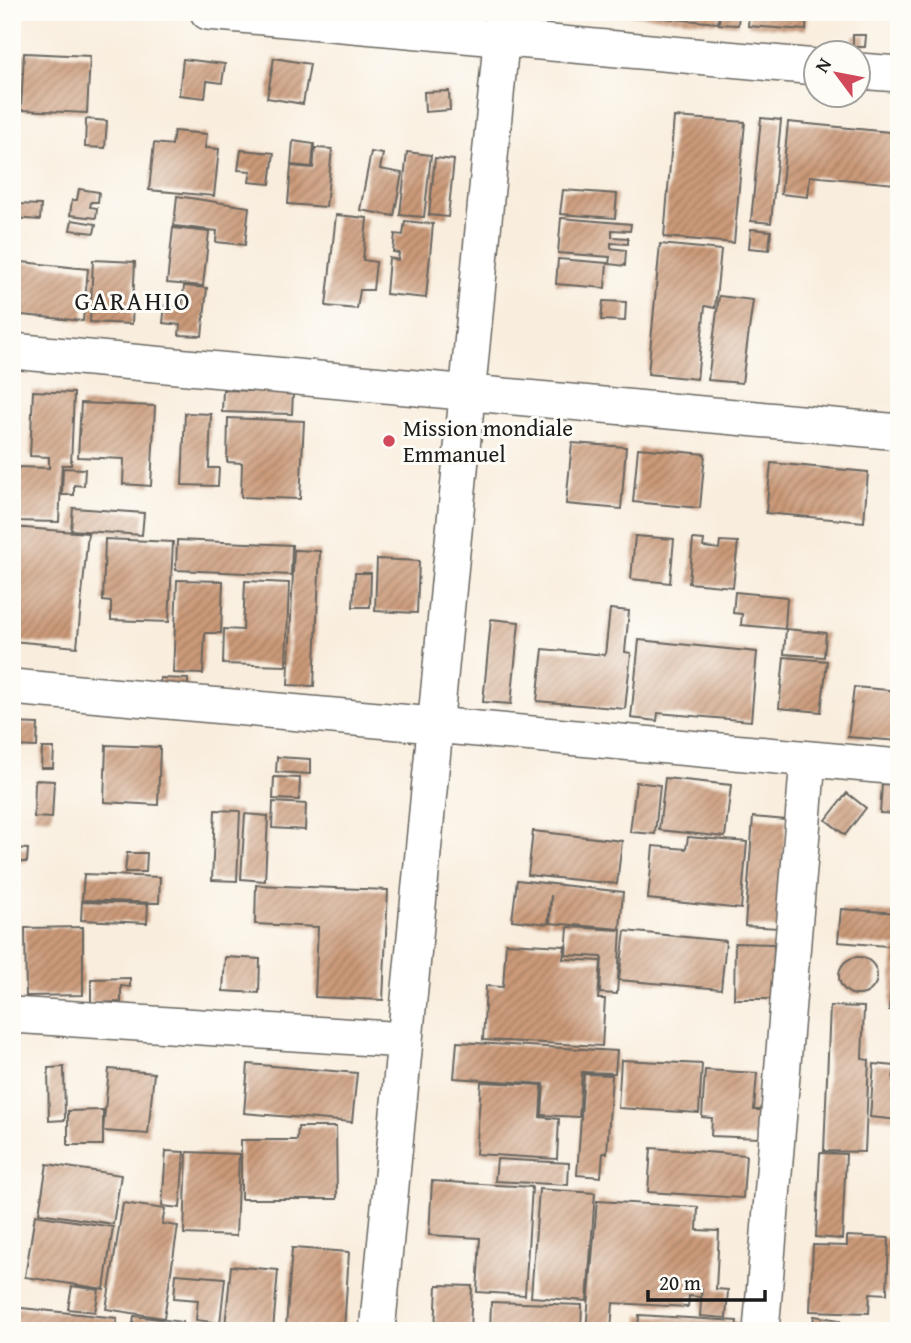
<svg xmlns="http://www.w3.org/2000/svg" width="911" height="1343" viewBox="0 0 911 1343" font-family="'Gentium Book Plus',serif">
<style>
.building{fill:url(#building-hatch)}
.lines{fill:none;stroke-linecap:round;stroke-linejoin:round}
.street-casing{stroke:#696660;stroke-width:38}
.street{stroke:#fff;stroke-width:35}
.poi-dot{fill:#d1495b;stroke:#fdfcf7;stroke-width:2.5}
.labels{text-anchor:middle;stroke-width:6;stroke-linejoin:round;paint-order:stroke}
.poi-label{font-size:23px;fill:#1c1c1c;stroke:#fdfcf7;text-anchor:start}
.quarter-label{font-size:26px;letter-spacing:2px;fill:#1c1c1c;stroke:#fdfcf7}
</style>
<defs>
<pattern id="building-hatch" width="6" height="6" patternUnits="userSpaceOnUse" patternTransform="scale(1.75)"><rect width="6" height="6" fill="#cb9a79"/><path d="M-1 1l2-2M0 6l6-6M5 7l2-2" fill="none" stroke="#a47d62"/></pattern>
</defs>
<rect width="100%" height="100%" fill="#fdfcf7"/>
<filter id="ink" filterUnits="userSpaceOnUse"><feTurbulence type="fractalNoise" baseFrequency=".0143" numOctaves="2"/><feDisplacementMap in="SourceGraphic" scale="14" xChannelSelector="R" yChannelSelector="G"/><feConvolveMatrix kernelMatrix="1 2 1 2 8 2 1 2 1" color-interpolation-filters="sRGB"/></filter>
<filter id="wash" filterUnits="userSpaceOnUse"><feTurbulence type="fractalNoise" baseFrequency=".00686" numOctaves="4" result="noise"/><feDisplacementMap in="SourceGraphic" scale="28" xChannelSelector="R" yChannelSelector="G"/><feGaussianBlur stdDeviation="1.57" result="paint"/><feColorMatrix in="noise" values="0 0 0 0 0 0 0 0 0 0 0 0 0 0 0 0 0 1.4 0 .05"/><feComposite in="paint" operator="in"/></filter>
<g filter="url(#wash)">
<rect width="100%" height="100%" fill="#f9eede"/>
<g id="blocks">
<path class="building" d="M595,12H719L718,23Z
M720,12H739L738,25L719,24Z
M749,12H807L806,30L748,26Z
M853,35H866L865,47H853Z
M24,53L90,56L87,113L21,110Z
M274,58L310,64L303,104L267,98Z
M183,59L225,64L222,83L207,81L205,98L179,95Z
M449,91L450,110L425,112L424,92Z
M674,117L745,122L734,243L664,237Z
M761,118L781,120L771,223L751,221Z
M86,119L107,121L105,148L85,147Z
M788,122L899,133L895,184L810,176L808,197L781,194Z
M174,131L207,134L205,148L219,149L214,196L149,190L154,143L172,145Z
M293,141L314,144L312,167L291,165Z
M315,148L332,149L326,207L288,204L291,166L313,168Z
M241,150L274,153L270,184L249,182L251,171L238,170Z
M371,152L383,154L380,169L402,173L394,216L360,210Z
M407,152L431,155L424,217L400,215Z
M435,158L454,160L448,217L429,215Z
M79,189L99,192L98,202H91L90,207L97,208L96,218L70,215L72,200H77Z
M563,190L617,194L615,218L560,214Z
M177,196L249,207L245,245L216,242L217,231L174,226Z
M14,204L41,205L40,220L13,218Z
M336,215L367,218L363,260L376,262L373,290H360L357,309L326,306Z
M561,218L631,224L630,231L612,230V237L628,238V244L611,243V248L626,250L625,266L609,264L610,257L558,253Z
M72,220L96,224L94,233L70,230Z
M405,221L433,224L426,298L386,294L389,258L398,260L399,253L393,252L395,234L403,235Z
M173,228L209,232L203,286L167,283Z
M751,229L771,231L769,250L749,248Z
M660,244L721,250L715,308L705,306L697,379L648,374Z
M558,259L607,263L605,288L556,284Z
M93,260L135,262L132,324L90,322Z
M12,261L88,269L83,321L12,314Z
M184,286L207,288L202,336L179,335L180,325L163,323L165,305L182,307Z
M719,296L753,300L742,383L708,380Z
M603,301L626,302L625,321L601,320Z
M223,390L293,392L292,414L222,412Z
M33,391L74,393L71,465H62L59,522L14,521L17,467L49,468V457L30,456Z
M81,403L155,406L151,486L123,484L124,459L78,457Z
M185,413L211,414L209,468H219L218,486L182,485Z
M228,418L304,421L300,499L241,497L242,463L227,462Z
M572,443L626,447L621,509L566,504Z
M638,448L705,454L700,508L633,502Z
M771,463L868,472L864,522L766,513Z
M63,468L85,469L84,486L74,485V495H62Z
M73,508L144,513L142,535L71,530Z
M12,527L88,533L77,647L12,641Z
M635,536L674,539L670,583L631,579Z
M105,539L173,542L169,622L111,620V602L103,601Z
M693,539L704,540L703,547L719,549L720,541L738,542L733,587L689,583Z
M177,540L292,545L291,575L176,570Z
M294,550L320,551L314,686L288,685Z
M377,559L419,561L417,613L375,611Z
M355,573H371L370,607H353Z
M177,580L223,581L221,633H205L203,674L173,673Z
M245,581L289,583L286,666L223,664L224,629L243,630Z
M735,592L787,597L785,629L741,625L742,614L733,613Z
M610,609L629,611L625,652L631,653L625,709L537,701L543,649L605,655Z
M491,619L519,622L511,704L483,702Z
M786,629L826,633L824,657L784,654Z
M639,640L757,652L751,721L658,713L657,721L631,718Z
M784,657L827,661L821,712L779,708Z
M160,678L188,679V691L160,690Z
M854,687L899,691V741L848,737Z
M12,723L38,724L37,747L12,746Z
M106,745L160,747L158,805L104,802Z
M42,748H54L53,768H41Z
M277,757L310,759V774L276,772Z
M274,777L300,778L299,800L273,799Z
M665,778L731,785L725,837L659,830Z
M35,780L54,781L52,818L34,817Z
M636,782L660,785L655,834L630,832Z
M882,784L899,785V814L880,813Z
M847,793L866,808L845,835L826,820Z
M273,802L306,804L305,830L272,828Z
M215,810L240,811L237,881L212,880Z
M245,814L268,816L265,881L241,879Z
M753,817L786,820L778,928L745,926Z
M533,831L622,841L617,884L528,875Z
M688,837L747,842L741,909L648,899L653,846L686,849Z
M12,848L28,849L27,862H12Z
M127,853H147L146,872H125Z
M84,874L160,877L159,903L82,900Z
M517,880L623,892L620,929L550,923L551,895L548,924L512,920Z
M256,885L388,890L383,1000L315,997L318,927L255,924Z
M82,902L148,904L147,923L81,920Z
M841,909L899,913V947L838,942Z
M83,927V995L26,996L25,928Z
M568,927L621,930L617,994L600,993L602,957L566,955Z
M625,931L726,941L721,989L619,980Z
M506,943L565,946L563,959L601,961L598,999H605L602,1046L483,1040L486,986L503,987Z
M735,943L774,944L773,999H734Z
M894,948L899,949V1021L892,1020L893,1010H889Z
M839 976a19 19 0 1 1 38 0a19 19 0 1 1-38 0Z
M225,957L260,959L259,993L223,991Z
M130,978V987L121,986V1002L91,1003V979Z
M830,1006L864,1007L862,1059L869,1060L865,1152L824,1151Z
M457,1042L617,1051L615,1073L582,1072L579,1117L542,1115L544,1084L454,1078Z
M621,1060L702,1064L699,1113L618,1108Z
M248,1064L357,1073L352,1122L244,1113Z
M874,1064L895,1066L893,1080L899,1081V1120L870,1117Z
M12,1066H16L17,1104H12Z
M64,1067L65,1120L49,1121L48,1068Z
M109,1069L154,1073L148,1134L103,1131Z
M705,1070L757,1073L754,1110H762L760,1138L711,1136L712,1118L702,1117Z
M584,1074L612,1075L607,1153H603L601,1177L577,1175Z
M481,1082L542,1085L540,1117L559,1119L557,1159L476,1154Z
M12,1106H18V1135H12Z
M103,1110V1145H68V1111Z
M298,1127H336L337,1199H241V1140H297Z
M651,1148L746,1155L743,1198L648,1192Z
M166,1151L184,1152L180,1208L162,1206Z
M187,1152L239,1154L236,1236L184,1234Z
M820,1153L846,1154L842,1239L816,1237Z
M497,1159L569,1163L568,1185L495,1181Z
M47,1164L121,1175L113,1224L39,1213Z
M432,1181L532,1187L525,1295L477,1292L480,1238L429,1235Z
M539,1189L595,1193L587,1301L531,1297Z
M597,1201L698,1207L697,1230L719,1231L716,1289L728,1290L726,1318L700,1316L702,1288H701V1297L689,1296L688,1307L613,1303L611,1331H586Z
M123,1203L165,1209L162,1224L178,1226L164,1318L106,1309Z
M35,1215L113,1227L104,1289L25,1277Z
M847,1236L889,1238L887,1294L870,1293L869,1313L810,1311L813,1245L847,1246Z
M292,1248L349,1252L344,1331L286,1327Z
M231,1266L278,1270L273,1331L225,1327Z
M176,1274L225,1278L220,1323L196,1320L198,1300L174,1298Z
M437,1285L472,1286L470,1331H435Z
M72,1286L99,1290L95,1312L68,1309Z
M491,1302L582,1305L581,1331H490Z
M12,1307L117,1318L115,1331H12Z
M639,1315L737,1321L736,1331H638Z
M134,1316L183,1322L182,1331H132Z
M814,1316L840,1320L838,1331H812Z"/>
</g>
</g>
<g filter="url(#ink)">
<use href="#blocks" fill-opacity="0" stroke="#696660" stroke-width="2"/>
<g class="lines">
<g class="street-casing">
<path id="street" d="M208,12L816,67
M858,71L899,74
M12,351L899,432
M12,687L899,767
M12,1015L405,1040
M377,1331L504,12
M761,1331L808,759"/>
</g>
<use href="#street" class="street"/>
</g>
</g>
<circle class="poi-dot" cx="389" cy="441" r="7"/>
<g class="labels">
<g class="poi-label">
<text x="403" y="436">Mission mondiale<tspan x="403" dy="26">Emmanuel</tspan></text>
</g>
<g class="quarter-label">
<text x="133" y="310">GARAHIO</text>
</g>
</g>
<rect width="911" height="1343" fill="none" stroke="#fdfcf7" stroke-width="42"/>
<g transform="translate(837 74) rotate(302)"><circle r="33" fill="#fdfcf7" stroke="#a3a29f" stroke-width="2"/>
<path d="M0-5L12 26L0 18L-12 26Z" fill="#d1495b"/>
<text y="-10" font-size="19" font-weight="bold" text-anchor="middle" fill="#1c1c1c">N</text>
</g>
<path d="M648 1290v10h117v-10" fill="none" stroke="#1c1c1c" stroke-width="3.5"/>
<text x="659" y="1290" font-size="21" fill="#1c1c1c" stroke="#fdfcf7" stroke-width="5" paint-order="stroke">20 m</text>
</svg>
